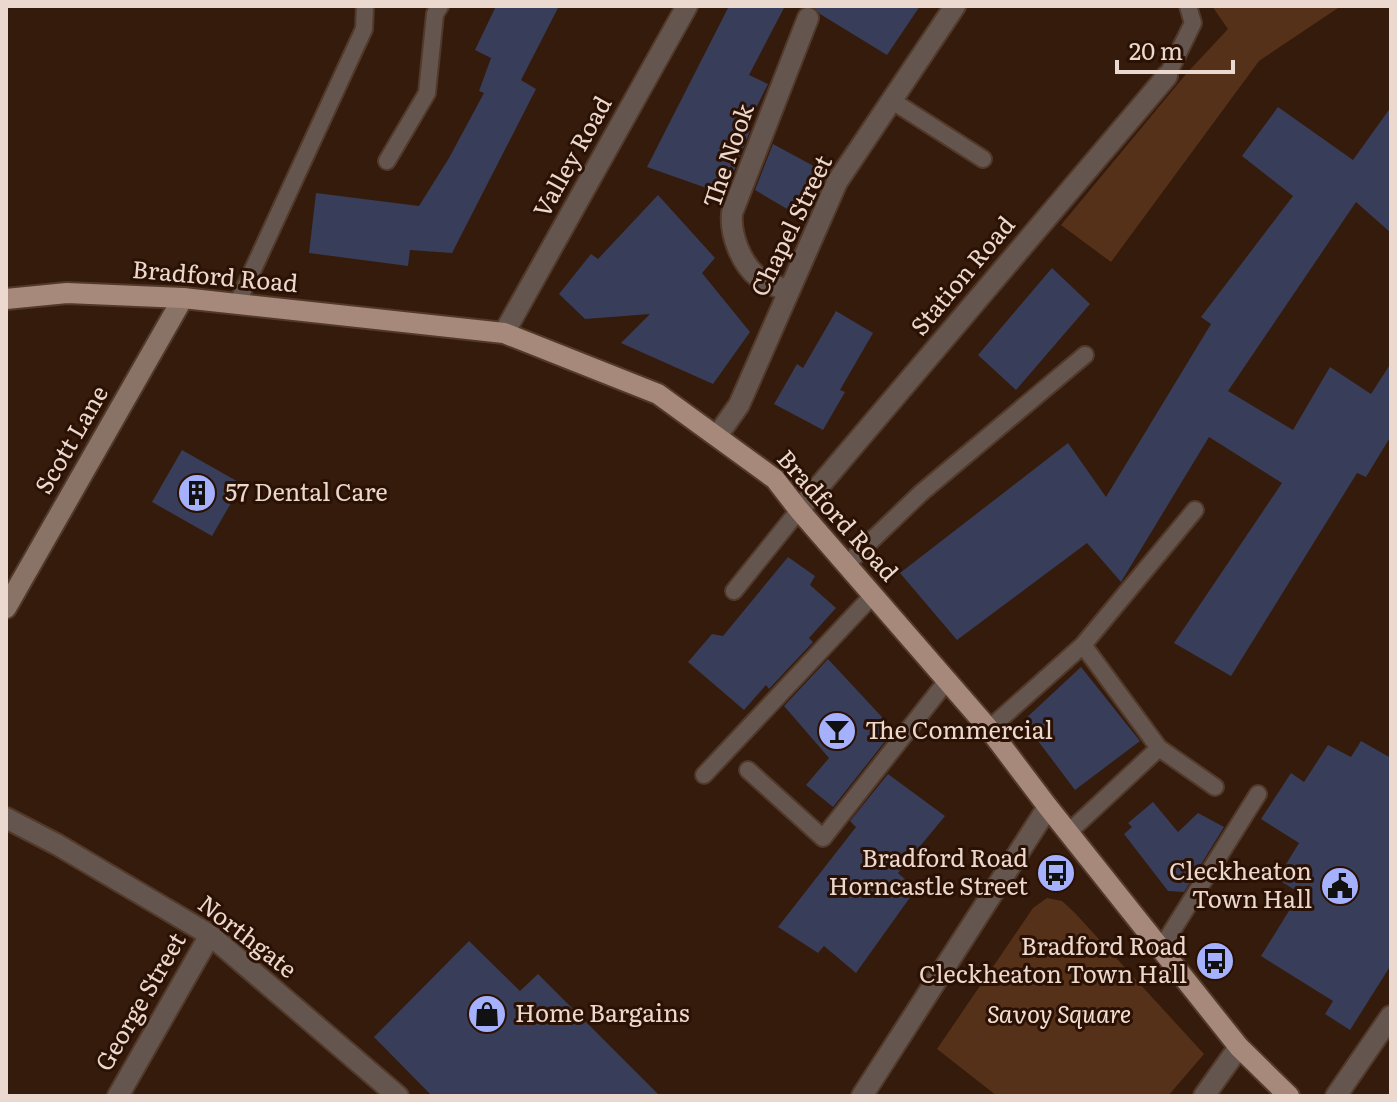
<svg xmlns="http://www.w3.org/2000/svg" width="1397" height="1102" viewBox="0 0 1397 1102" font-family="Literata,serif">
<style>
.green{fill:#563119}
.building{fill:#383d59}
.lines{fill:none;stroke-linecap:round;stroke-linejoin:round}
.service-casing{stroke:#52392a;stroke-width:20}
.minor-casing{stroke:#52392a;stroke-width:24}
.secondary-casing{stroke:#52392a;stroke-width:24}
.primary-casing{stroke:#52392a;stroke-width:24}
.service{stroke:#64564f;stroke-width:16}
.minor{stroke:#64564f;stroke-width:20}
.secondary{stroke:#897367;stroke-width:20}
.primary{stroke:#a6897a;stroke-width:20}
.labels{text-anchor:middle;stroke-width:6;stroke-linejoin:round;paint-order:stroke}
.street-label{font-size:24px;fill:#ebd8ce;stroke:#2a1103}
.poi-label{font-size:24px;fill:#ebd8ce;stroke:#2a1103;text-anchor:start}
.park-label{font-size:24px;font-style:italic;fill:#f2ded2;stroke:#2a1103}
</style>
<rect width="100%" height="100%" fill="#351b0b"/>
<path class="green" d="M1212,6H1341L1259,61L1111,262L1061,225L1186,74L1228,29Z
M1047,898L1062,901L1075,913L1204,1054L1168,1096H997L937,1049L1033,908Z"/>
<path class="building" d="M496,6H559L521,80L536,89L452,253L410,250L408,266L309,253L316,193L419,206L449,158L484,93L479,91L491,58L475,50Z
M729,6H785L749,75L768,84L746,128L750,131L732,176L723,170L712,190L647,167Z
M813,6H920L887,55L820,14Z
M1278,107L1353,160L1391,107V233L1356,202L1228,391L1293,430L1330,367L1371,394L1391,363V436L1366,477L1357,473L1231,676L1174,643L1282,483L1209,437L1121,582L1087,543L957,640L900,573L1068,443L1106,497L1211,324L1201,317L1293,196L1242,156Z
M773,144L821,170L794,213L755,190Z
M658,195L715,258L702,273L750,332L713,384L621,343L650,314L585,319L559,294L591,254L598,259Z
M1052,268L1090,304L1016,390L978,355Z
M836,311L873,333L840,390L845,392L823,430L774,404L797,364L803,368Z
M182,450L242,484L212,536L152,502Z
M788,557L815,576L810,585L836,608L809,638L813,642L769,689L766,685L744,710L688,662L712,634L723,636Z
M828,659L894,730L833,807L806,785L829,758L784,706Z
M1081,667L1140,741L1075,790L1023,721Z
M1361,741L1391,758V965L1350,1030L1325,1014L1333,1001L1261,956L1300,893L1277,879L1299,843L1261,819L1291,773L1304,782L1328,745L1351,757Z
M888,774L945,816L898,873L916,889L856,973L824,946L818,953L778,927L856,827L850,821Z
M1153,802L1178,832L1198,813L1224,827L1184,892L1168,891L1124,834L1132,827L1128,823Z
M469,941L520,991L538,974L660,1096H432L374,1037Z"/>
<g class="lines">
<g class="service-casing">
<path id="service" d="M1167,76L1193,23L1188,6
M891,100L983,159
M387,161L427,93L435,14L440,6
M237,304L364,29L365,6
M847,564L921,493L1085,355
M734,591L799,510
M1083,645L1195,510
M989,729L1083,645L1159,748L1215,787
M748,770L823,838L946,682
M704,775L873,595
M1069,832L1159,748
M1160,950L1258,794"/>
</g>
<g class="minor-casing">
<path id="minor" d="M789,291C779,287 767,284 759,278C741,264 730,235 732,213L808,18
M504,333L687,6
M717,436L739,405L837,182L955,6
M799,510L1167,76
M6,818L58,845L210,935L398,1096
M118,1096L210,935
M862,1096L1048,807
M1204,1096L1239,1047
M1336,1096L1391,1016"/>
</g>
<g class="secondary-casing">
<path id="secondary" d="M6,608L183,298"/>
</g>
<g class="primary-casing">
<path id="primary" d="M6,299L67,293L183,298L504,333L658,394L775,479L799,510L989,729L1048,807L1239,1047L1289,1096"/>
</g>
<use href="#service" class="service"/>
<use href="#minor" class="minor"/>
<use href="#secondary" class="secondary"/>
<use href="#primary" class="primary"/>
</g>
<defs>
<g id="building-disc" transform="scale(2)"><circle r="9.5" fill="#a5b1fc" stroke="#2a1103"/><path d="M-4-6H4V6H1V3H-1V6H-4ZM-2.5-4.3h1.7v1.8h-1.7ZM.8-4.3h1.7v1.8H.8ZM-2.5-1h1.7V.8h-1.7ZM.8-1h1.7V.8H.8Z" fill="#111"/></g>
<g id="bar-disc" transform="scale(2)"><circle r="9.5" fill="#a5b1fc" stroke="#2a1103"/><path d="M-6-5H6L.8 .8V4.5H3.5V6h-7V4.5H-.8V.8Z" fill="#111"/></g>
<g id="bus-disc" transform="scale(2)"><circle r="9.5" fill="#a5b1fc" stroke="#2a1103"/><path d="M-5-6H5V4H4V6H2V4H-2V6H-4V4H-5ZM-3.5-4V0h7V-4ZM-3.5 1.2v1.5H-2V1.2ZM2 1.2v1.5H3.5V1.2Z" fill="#111"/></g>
<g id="civic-disc" transform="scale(2)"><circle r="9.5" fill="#a5b1fc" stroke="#2a1103"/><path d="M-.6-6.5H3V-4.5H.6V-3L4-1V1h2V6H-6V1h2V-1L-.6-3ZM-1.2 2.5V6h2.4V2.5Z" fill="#111"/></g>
<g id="shop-disc" transform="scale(2)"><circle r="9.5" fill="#a5b1fc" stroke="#2a1103"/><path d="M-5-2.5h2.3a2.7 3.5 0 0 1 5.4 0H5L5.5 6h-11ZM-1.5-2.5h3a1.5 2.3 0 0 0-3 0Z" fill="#111"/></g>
</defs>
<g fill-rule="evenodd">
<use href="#building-disc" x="197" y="493"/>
<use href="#bar-disc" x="837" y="731"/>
<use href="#bus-disc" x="1056" y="873"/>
<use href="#civic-disc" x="1340" y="886"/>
<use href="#bus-disc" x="1215" y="961"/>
<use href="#shop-disc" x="487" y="1014"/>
</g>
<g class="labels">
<g class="street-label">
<text transform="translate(729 156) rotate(-71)" y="8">The Nook</text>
<text transform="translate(573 157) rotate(-61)" y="8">Valley Road</text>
<text transform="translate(792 226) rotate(-64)" y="8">Chapel Street</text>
<text transform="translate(963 276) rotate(-50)" y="8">Station Road</text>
<text transform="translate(215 277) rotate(5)" y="8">Bradford Road</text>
<text transform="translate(72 440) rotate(-60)" y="8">Scott Lane</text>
<text transform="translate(837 516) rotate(48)" y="8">Bradford Road</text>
<text transform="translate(247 937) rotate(38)" y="8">Northgate</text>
<text transform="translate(141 1002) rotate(-60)" y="8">George Street</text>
</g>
<g class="poi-label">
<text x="225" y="501">57 Dental Care</text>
<text x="865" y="739">The Commercial</text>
<text x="1028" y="867" text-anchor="end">Bradford Road<tspan x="1028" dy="28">Horncastle Street</tspan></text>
<text x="1312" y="880" text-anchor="end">Cleckheaton<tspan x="1312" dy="28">Town Hall</tspan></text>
<text x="1187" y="955" text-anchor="end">Bradford Road<tspan x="1187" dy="28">Cleckheaton Town Hall</tspan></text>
<text x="515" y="1022">Home Bargains</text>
</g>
<g class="park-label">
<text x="1059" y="1023">Savoy Square</text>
</g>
</g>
<rect width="1397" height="1102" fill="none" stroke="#ebd8ce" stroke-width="16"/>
<path d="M1117 60v12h116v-12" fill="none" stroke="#ebd8ce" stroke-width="4"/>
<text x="1129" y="60" font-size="24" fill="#ebd8ce" stroke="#2a1103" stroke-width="6" paint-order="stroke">20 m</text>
</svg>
